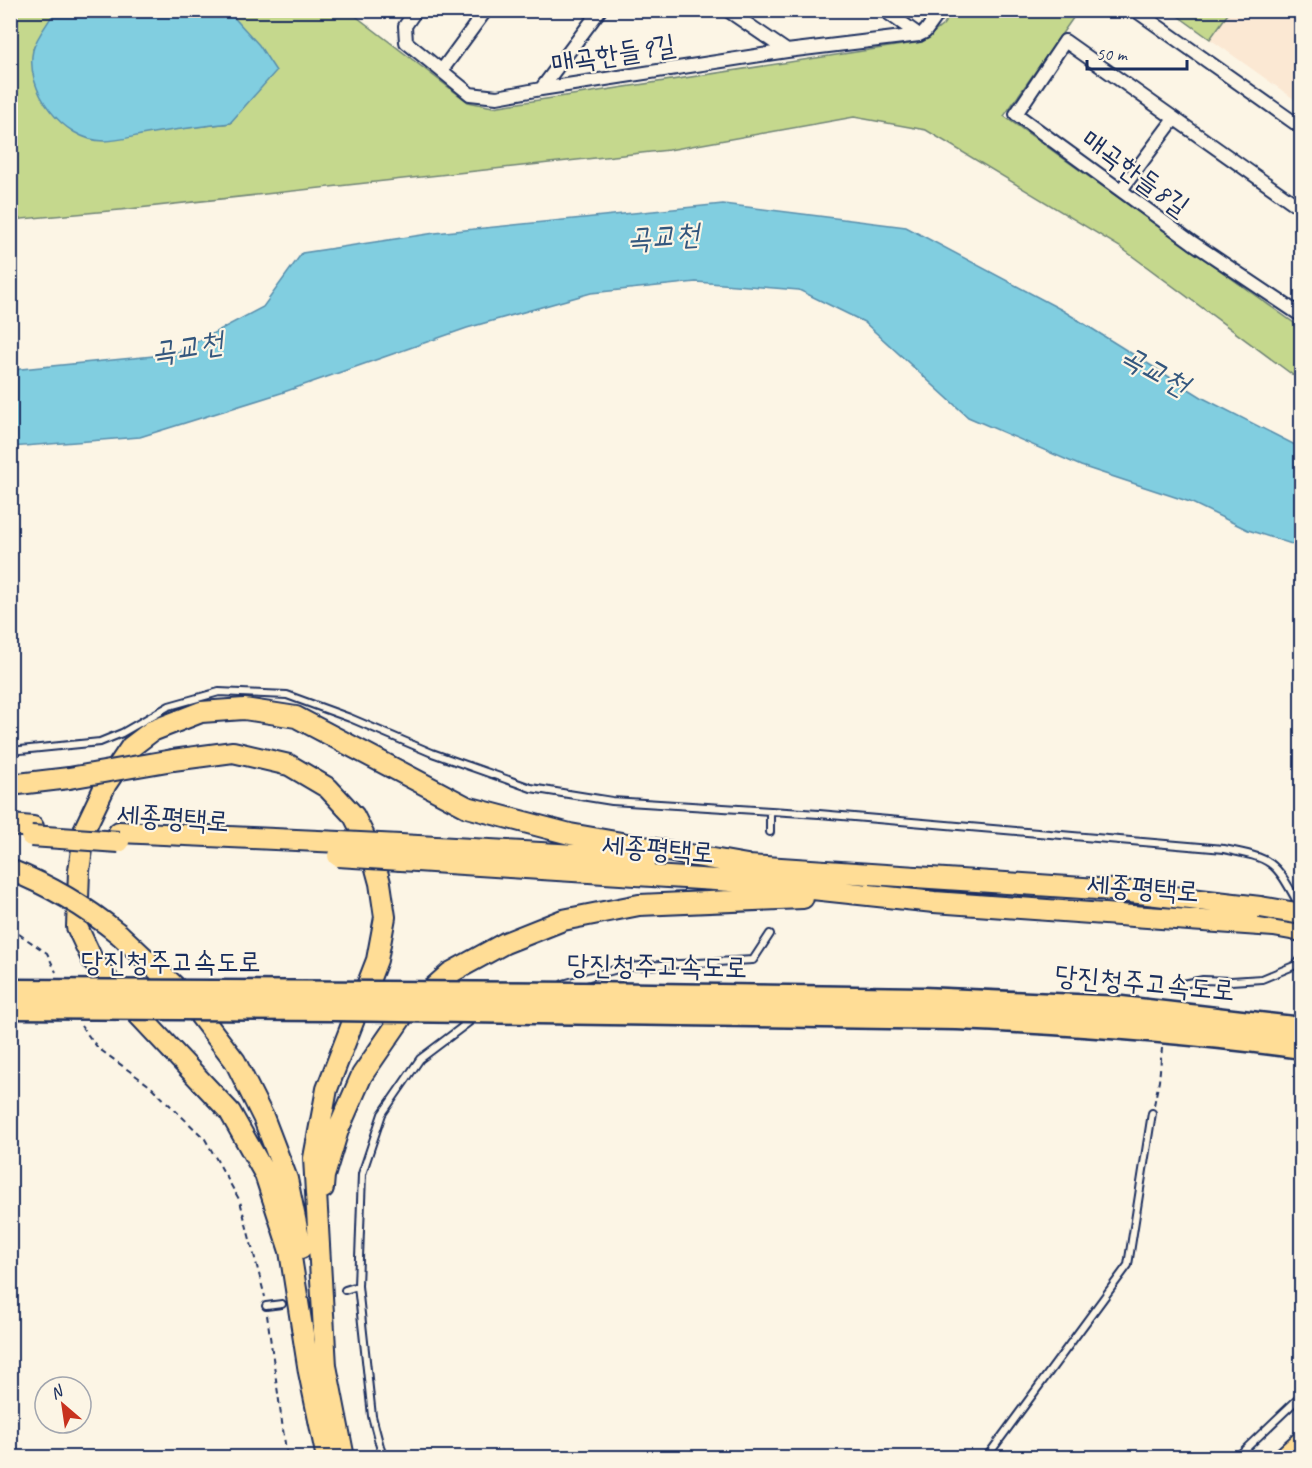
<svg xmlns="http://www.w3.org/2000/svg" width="1312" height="1468" viewBox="0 0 1312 1468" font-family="Caveat,'Poor Story',sans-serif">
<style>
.built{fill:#fbe8d3}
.green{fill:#c5d88d;stroke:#708476;stroke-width:1.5}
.water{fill:#81cee0;stroke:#588eac;stroke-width:1.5}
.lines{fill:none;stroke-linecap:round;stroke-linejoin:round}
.service-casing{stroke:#1b2f5e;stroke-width:10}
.minor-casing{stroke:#1b2f5e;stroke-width:16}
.trunk-casing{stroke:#1b2f5e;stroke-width:24}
.path{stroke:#1b2f5e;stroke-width:2;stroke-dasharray:6 4.5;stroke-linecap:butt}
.service{stroke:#fcf5e5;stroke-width:6}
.minor{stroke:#fcf5e5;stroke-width:12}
.trunk{stroke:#ffdd96;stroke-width:20}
.trunk-bridge-casing{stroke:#1b2f5e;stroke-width:24;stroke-linecap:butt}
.motorway-bridge-casing{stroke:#1b2f5e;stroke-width:27;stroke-linecap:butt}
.trunk-bridge{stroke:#ffdd96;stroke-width:20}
.motorway-bridge{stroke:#ffdd96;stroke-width:22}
.labels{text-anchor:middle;stroke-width:4.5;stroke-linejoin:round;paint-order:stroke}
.street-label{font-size:28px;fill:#1b2f5e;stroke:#fcf5e5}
.water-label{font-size:30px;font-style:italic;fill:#34577e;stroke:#fcf5e5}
</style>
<rect width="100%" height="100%" fill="#fcf5e5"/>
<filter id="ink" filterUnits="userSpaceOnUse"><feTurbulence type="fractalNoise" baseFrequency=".0167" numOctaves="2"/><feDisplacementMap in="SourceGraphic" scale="12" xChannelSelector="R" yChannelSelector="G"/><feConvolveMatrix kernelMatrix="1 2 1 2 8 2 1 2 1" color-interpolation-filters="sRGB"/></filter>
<g filter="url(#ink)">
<path class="built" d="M1230,11H1301V104L1210,39Z"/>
<path class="green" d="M11,11H55L33,49L177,129L231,123L234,19L228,11H349L468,102L493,107L922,42L943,25L953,11H1078L1004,116L1301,328V381L1120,247L926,130L854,117L669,150L120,210L11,220Z
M1171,11H1230L1210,39Z"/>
<path class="water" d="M55,11H228L259,45L276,71L230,123C205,126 179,129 153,133C137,135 120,141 104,141C63,141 24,89 33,50C36,37 49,22 55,11Z
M723,204L906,227L1062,310L1203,398L1301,448V547L1248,530L1190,502L1081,466L968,417L864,322L799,290L696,282L591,293L467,328L281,393L140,437L11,447V370L174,354L263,307L302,253L435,233Z"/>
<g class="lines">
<g class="service-casing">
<path id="service" d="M10,751L100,742L122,733L169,706L219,692L287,695L350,718L432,753L531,788L612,801L819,814L1224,849C1274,859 1274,860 1299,905L1300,911
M770,811V832
M563,984L625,967L753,960L770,934
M1183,984L1203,980L1231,981L1262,979L1296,965L1302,958
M345,1290L358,1286
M266,1306L282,1304
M383,1458L372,1416L358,1286L362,1174L382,1114L420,1059L473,1019
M986,1458L1128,1265L1152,1113
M1236,1458L1302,1395"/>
</g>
<g class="minor-casing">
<path id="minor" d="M416,10L405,26L406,42L470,94L497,97L541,89L787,51L919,35L925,32L941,10
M727,10L787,51
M884,10L919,35
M1135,10L1302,128
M442,70L486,10
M541,89L600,10
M1121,190L1174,119
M1302,209L1065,41L1016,114L1193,243L1302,316"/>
</g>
<g class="trunk-casing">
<path id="trunk" d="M173,760L233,752L289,765L328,788L354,816L371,850L380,883L385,917L377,960L327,1089L314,1158L326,1366L344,1458
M10,785L69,778
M10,825L33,827
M119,832L340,842
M400,845L647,859
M401,860L747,882L934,902L1274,926L1302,931
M734,865L1113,890L1260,907
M119,934L185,996L235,1061L264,1119L287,1179L301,1248
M323,1188L324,1176L338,1130L362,1075L404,1014L450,973L505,943L563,920L639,905L803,898
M327,1458L309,1372L290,1251L265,1174L230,1112L117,992L92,959L77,927L79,871L85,828L106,784L131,747L152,731L201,712L244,709L296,717L467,807L570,834L747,865
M1283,1458L1302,1441"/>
</g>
<path class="path" d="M10,928L47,953L56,972
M81,1026L98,1048L150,1086L205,1139L240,1201L265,1297
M1154,1105L1159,1081L1162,1048
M267,1315L287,1458"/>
<use href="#service" class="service"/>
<use href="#minor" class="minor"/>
<use href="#trunk" class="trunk"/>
<g class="trunk-bridge-casing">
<path id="trunk-bridge" d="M69,778L173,760
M31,836L119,842
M340,842L400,845
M338,856L401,860
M10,870C51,886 86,907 119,934
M1260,907L1302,914"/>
</g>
<g class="motorway-bridge-casing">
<path id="motorway-bridge" d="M10,991L583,994L923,999L1121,1008L1302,1029
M10,1007L334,1009L957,1018C1072,1023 1187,1031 1302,1047"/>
</g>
<use href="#trunk-bridge" class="trunk-bridge"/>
<use href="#motorway-bridge" class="motorway-bridge"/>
</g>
</g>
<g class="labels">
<g class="street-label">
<text transform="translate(613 53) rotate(-9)" y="10">매곡한들9길</text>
<text transform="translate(1136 172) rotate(36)" y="10">매곡한들8길</text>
<text transform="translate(173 817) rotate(4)" y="10">세종평택로</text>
<text transform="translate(658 848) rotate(4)" y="10">세종평택로</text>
<text transform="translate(1143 887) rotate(4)" y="10">세종평택로</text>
<text x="171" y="971">당진청주고속도로</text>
<text transform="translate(657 965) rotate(1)" y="10">당진청주고속도로</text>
<text transform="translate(1145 982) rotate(5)" y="10">당진청주고속도로</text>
</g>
<g class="water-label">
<text transform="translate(663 236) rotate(-4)" y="10">곡교천</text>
<text transform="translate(187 347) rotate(-9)" y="10">곡교천</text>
<text transform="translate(1155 370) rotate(29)" y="10">곡교천</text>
</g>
</g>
<rect width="1312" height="1468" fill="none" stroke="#fcf5e5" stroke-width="36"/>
<rect x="18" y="18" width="1276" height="1432" fill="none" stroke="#1b2f5e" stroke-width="2" filter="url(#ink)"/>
<g transform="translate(63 1405) rotate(331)"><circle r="28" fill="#fcf5e5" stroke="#a2a6af" stroke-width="1.5"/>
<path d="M0-4.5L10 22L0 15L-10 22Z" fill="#c8321e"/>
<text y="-9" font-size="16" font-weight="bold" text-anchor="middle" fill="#1b2f5e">N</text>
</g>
<path d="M1087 60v9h100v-9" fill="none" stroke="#1b2f5e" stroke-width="3"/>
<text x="1096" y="60" font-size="18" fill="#1b2f5e" stroke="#fcf5e5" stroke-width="4.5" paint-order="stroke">50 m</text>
</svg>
